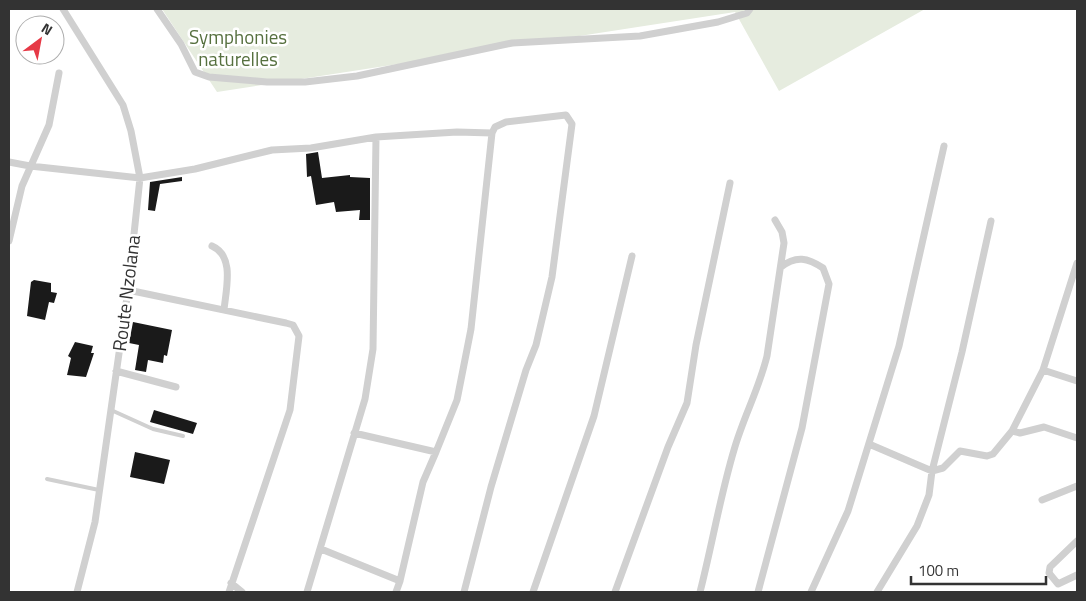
<svg xmlns="http://www.w3.org/2000/svg" width="1086" height="601" viewBox="0 0 1086 601" font-family="'Titillium Web',sans-serif">
<style>
.green{fill:#e6ecdf}
.building{fill:#1a1a1a}
.lines{fill:none;stroke-linecap:round;stroke-linejoin:round}
.service{stroke:#d0d0d0;stroke-width:4}
.minor{stroke:#d0d0d0;stroke-width:7}
.labels{text-anchor:middle;stroke-width:5;stroke-linejoin:round;paint-order:stroke}
.park-label{font-size:19px;fill:#56703f;stroke:#fff}
.street-label{font-size:19px;fill:#333;stroke:#fff}
</style>
<rect width="100%" height="100%" fill="#fff"/>
<path class="green" d="M162,9H925L779,91L735,12L217,92Z"/>
<path class="building" d="M318,152L322,178L350,175V177L370,178V220H359L360,210L336,212L334,202L316,205L311,176L307,177L306,154Z
M182,177V181L160,184L155,211L148,210L150,182Z
M34,280L51,283V292L57,293L54,303L49,302L45,320L27,316L31,282Z
M133,322L172,330L167,356L164,355L163,363L148,360L146,372L135,370L139,345L129,343Z
M75,342L93,346L91,353H94L86,377L67,375L71,358L68,356Z
M154,410L197,423L193,434L150,422Z
M135,452L170,460L164,484L130,477Z"/>
<g class="lines">
<path class="service" d="M111,410L153,429L183,436
M47,479L99,490"/>
<path class="minor" d="M63,9L123,105L131,131L140,178L128,290L95,522L77,592
M157,9L181,44L195,72L209,77L267,82H305L357,76L512,43L640,36L718,22L747,13L750,9
M9,162L30,166L140,178L195,169L272,150L311,148L376,137L457,132L492,133
M9,241L22,186L49,125L59,73
M212,246C235,256 226,289 224,310
M128,290L286,323L293,325L299,336L290,410L229,592
M1043,370L1077,381
M116,371L176,387
M1012,431L1043,370L1077,263
M354,433L436,452L457,400L471,329L492,133L495,127L506,122L566,115L572,124L552,277L536,345L526,370L491,487L464,592
M869,444L932,471L943,468L960,451L987,456L993,454L1012,431L1020,433L1044,427L1077,438
M1042,500L1077,486
M1077,541L1050,567L1049,573L1058,584L1077,575
M321,549L400,581L396,592
M400,581L423,482L436,452
M231,583L242,592
M307,592L365,399L373,349L376,137
M533,592L594,416L632,256
M615,592L668,447L687,403L696,345L730,183
M700,592C712,545 720,497 734,450C743,418 759,389 767,356L784,243L782,232L775,220
M758,592L802,428L829,284L823,268C808,258 796,255 781,267
M811,592L848,511L899,346L944,146
M877,592L917,526L929,495L932,471L962,352L991,221"/>
</g>
<g class="labels">
<g class="park-label">
<text x="238" y="44">Symphonies<tspan x="238" dy="22">naturelles</tspan></text>
</g>
<g class="street-label">
<text transform="translate(126 293) rotate(-83)" y="7">Route Nzolana</text>
</g>
</g>
<rect width="1086" height="601" fill="none" stroke="#333333" stroke-width="20"/>
<g transform="translate(40 40) rotate(32)"><circle r="24" fill="#ffffff" stroke="#adadad"/>
<path d="M0-4L9 19L0 12L-9 19Z" fill="#e63946"/>
<text y="-8" font-size="14" font-weight="bold" text-anchor="middle" fill="#333333">N</text>
</g>
<path d="M911 576v8h135v-8" fill="none" stroke="#333333" stroke-width="2.5"/>
<text x="918" y="576" font-size="15" fill="#333333" stroke="#ffffff" stroke-width="4" paint-order="stroke">100 m</text>
</svg>
